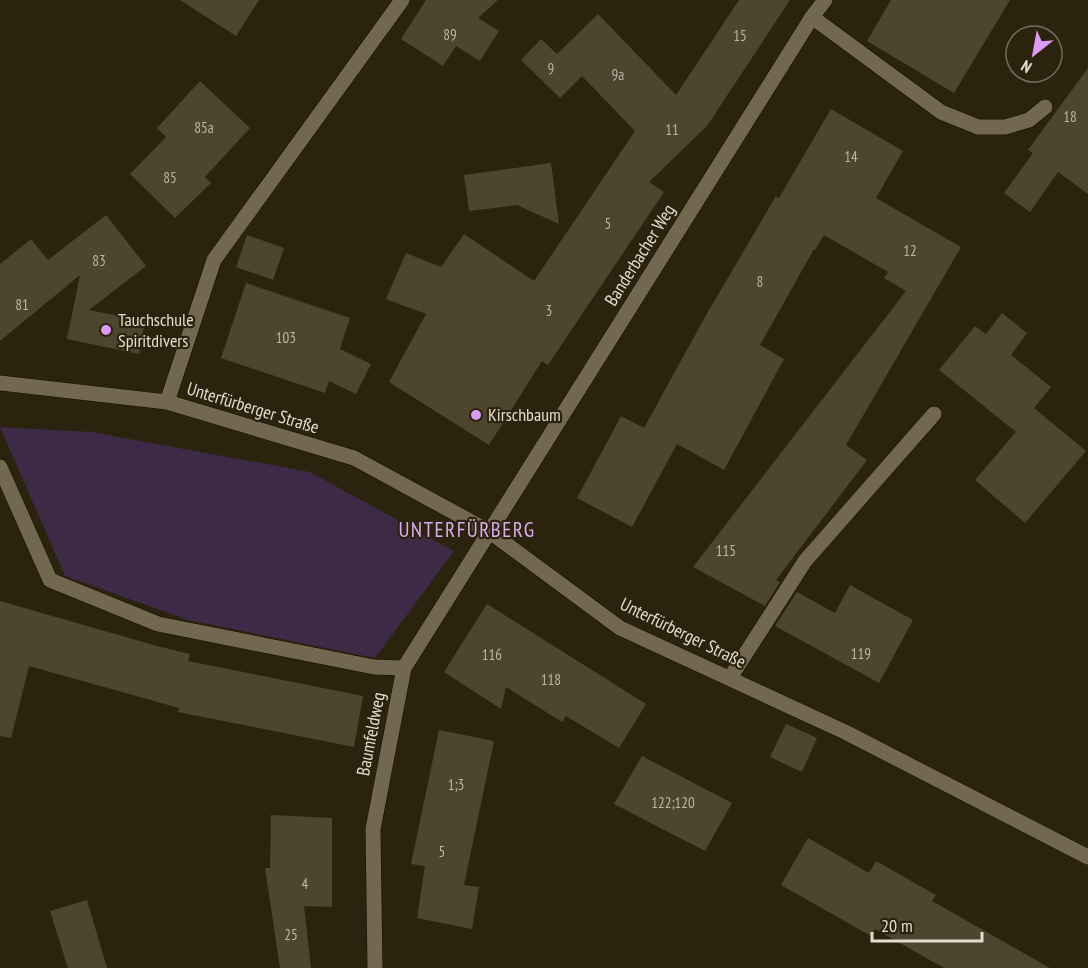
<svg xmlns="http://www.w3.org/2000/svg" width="1088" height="968" viewBox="0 0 1088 968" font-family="'PT Sans Narrow',sans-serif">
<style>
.green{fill:#3d2a46}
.building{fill:#4e452f}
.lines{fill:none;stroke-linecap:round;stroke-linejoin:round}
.service-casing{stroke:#140c00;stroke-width:16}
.minor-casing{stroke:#140c00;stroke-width:16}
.service{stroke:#726850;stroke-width:15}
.minor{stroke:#726850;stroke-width:15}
.poi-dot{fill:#da9af6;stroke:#2c230e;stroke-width:2}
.labels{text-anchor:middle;stroke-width:4.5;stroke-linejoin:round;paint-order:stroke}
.number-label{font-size:15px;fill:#bdb6a7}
.street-label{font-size:18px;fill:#e2dccf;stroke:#2c230e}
.poi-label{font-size:18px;fill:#e2dccf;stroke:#2c230e;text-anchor:start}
.quarter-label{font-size:21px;letter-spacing:1.5px;fill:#d9aded;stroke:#2c230e}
</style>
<rect width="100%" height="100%" fill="#2c230e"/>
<path class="green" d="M0,427L91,432L310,472L454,551L375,658L188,620L65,576Z"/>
<path class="building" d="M180,0H259L236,36Z
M426,0H498L478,18L499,31L480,61L456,46L443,66L401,39Z
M739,0H790L707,126L649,182L664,192L548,365L542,361L489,445L389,382L426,314L386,299L406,253L441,267L464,234L534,281L635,131L582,76L560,98L521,60L541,39L557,54L598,14L676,95Z
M891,0H1010L954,93L867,41Z
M1088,68V194L1058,172L1030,212L1004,193L1033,153L1028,150Z
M200,81L250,128L205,177L211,183L175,218L130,174L166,137L157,128Z
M831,109L903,151L876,198L961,247L846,445L867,460L776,580L780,582L765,606L693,567L906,291L884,278L888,272L824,235L815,250L814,249L760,345L784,359L724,470L677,444L632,527L577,498L621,416L644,428L705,317L776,196L779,198Z
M551,163L559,224L517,205L469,211L464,175Z
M106,215L146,266L89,310L145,321L139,354L67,339L80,275L0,341V264L31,239L48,260Z
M247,235L284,248L273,280L236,267Z
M246,283L350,318L340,349L371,364L356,394L329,381L325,393L221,358Z
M1002,313L1027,333L1011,355L1051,387L1034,408L1086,451L1025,523L975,480L1016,432L939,370L975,326L986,334Z
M850,585L913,620L879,683L775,626L797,592L835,613Z
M0,601L157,646L190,654L188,661L363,696L354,747L178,712L179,708L29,666L11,738L0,736Z
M487,604L646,704L619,748L566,716L562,722L506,687L501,709L444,672Z
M786,724L817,738L802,772L770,757Z
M439,730L494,741L464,885L479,887L472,929L417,918L425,866L411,864Z
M642,756L732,803L705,851L614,804Z
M271,815L332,818V907L304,906L311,968H280L265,868H270Z
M808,838L869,873L876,861L936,895L932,901L1050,968H944L875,929L871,936L781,885Z
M87,900L107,968H68L50,911Z"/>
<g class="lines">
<g class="service-casing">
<path id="service" d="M812,17L941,112L978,127H1005L1029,120L1045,107
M0,467L50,580L158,624L374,667L404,668
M730,678L805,561L934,414"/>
</g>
<g class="minor-casing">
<path id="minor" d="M0,383L167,402L354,458L490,532L620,628L845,732L1088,857
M167,402L214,260L402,0
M375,968L373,829L404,668L812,17L825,0"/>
</g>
<use href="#service" class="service"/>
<use href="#minor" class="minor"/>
</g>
<g class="poi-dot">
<circle cx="106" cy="330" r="6"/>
<circle cx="476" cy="415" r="6"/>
</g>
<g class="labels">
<g class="number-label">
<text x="450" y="40">89</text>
<text x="740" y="41">15</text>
<text x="551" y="74">9</text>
<text x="618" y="80">9a</text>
<text x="1070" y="122">18</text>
<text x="204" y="133">85a</text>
<text x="672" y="135">11</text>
<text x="851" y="162">14</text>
<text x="170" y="183">85</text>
<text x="608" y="229">5</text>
<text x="910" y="256">12</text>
<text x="99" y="266">83</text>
<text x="760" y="287">8</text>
<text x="22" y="310">81</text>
<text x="549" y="316">3</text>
<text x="286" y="343">103</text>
<text x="726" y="556">115</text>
<text x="861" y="659">119</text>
<text x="492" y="660">116</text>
<text x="551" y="685">118</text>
<text x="456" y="790">1;3</text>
<text x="673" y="808">122;120</text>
<text x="442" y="857">5</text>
<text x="305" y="889">4</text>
<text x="291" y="940">25</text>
</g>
<g class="street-label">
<text transform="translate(640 255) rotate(-58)" y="6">Banderbacher Weg</text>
<text transform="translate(253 408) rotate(17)" y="6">Unterfürberger Straße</text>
<text transform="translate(683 633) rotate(26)" y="6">Unterfürberger Straße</text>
<text transform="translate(371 734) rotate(-79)" y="6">Baumfeldweg</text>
</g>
<g class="poi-label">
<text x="118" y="326">Tauchschule<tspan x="118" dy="21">Spiritdivers</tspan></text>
<text x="488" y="421">Kirschbaum</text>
</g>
<g class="quarter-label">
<text x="467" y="537">UNTERFÜRBERG</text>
</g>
</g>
<g transform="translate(1034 54) rotate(211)"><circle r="28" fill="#2c230e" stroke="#756d5b" stroke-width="1.5"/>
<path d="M0-4.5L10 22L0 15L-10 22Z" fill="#da9af6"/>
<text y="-9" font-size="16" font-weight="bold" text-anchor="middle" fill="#e2dccf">N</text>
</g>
<path d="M872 932v9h110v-9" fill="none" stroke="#e2dccf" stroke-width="3"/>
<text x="881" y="932" font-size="18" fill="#e2dccf" stroke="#2c230e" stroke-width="4.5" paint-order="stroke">20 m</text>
</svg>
